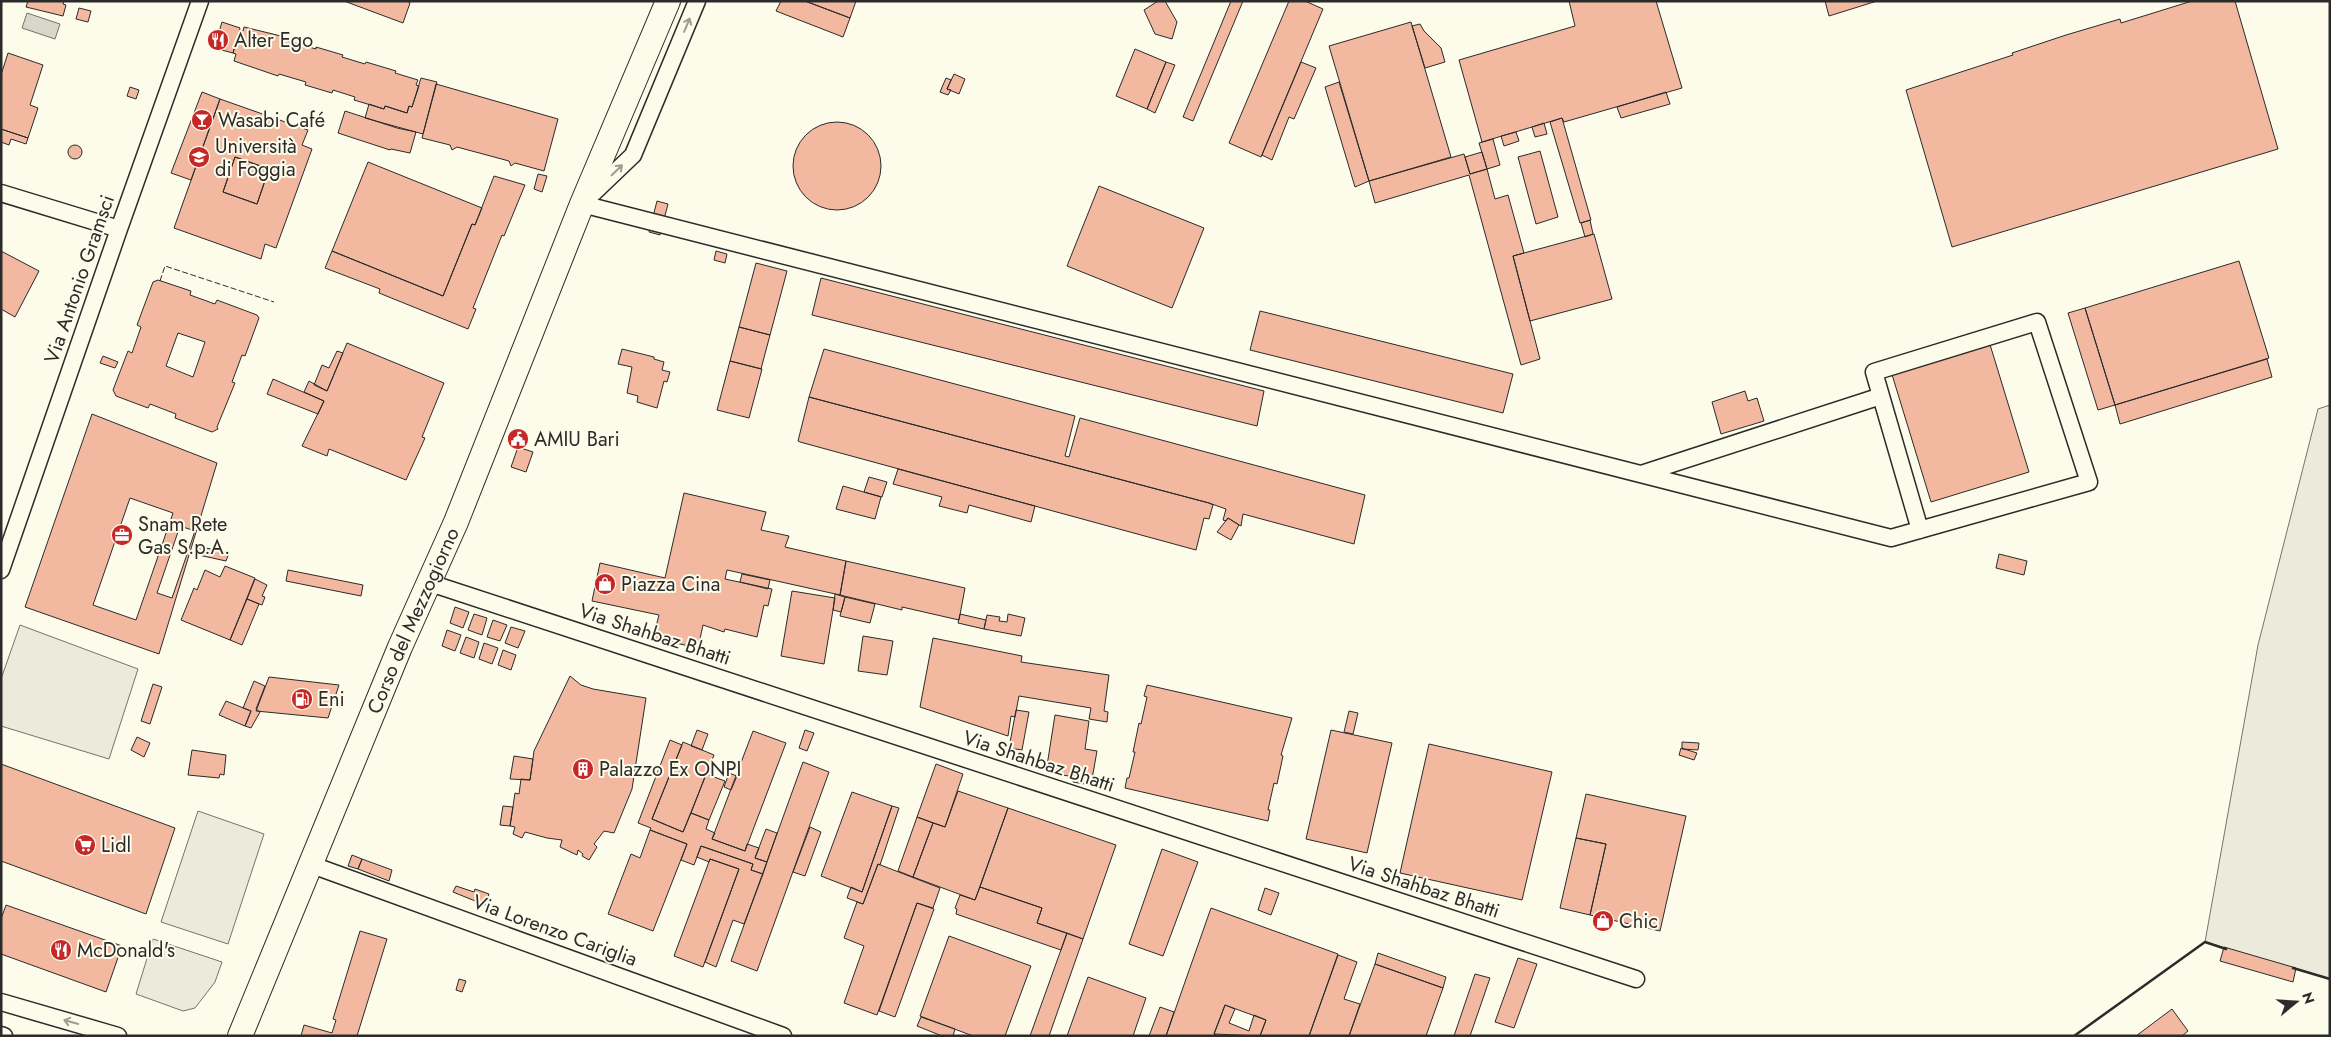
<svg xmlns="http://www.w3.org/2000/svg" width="2331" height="1037" viewBox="0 0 2331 1037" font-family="Jost,sans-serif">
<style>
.green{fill:#ecebdb;stroke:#74746e}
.parking{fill:#eceadb;stroke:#74746e}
.water{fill:#d8d7c9;stroke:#74746e}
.building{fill:#f2b8a0;stroke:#2b2b2b;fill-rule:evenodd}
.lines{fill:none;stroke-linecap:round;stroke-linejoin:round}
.minor-casing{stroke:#2b2b2b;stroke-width:19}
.secondary-casing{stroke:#2b2b2b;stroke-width:26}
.minor{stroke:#fdfbea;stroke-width:16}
.secondary{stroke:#fdfbea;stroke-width:24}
.fence{stroke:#2b2b2b;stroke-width:1;stroke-dasharray:6 2.5;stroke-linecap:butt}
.wall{stroke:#2b2b2b;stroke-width:2.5}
.oneway{stroke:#9e9d94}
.labels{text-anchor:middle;stroke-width:4;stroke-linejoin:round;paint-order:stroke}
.poi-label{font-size:20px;fill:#2b2b2b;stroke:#fdfbea;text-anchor:start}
.street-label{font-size:20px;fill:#2b2b2b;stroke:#fdfbea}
</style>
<rect width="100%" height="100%" fill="#fdfbea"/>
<path class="green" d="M2330,405V979L2205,942L2258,645L2318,409Z"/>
<path class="parking" d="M20,625L138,669L109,759L1,726V679Z
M198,811L264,834L228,944L161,922Z
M153,939L222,962L215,982L195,1008L183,1011L136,994Z"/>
<path class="water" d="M27,13L60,24L55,39L22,28Z"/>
<path class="building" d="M28,1H64L63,4L66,5L63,16L26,7Z
M344,1H407L410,3L403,23Z
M781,1H805L850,18L843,37L776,11Z
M805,1H856L850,18Z
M1158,1H1165L1177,22L1172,39L1155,34L1144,10Z
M1231,1H1243L1193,121L1183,117Z
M1289,1H1305L1323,9L1261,157L1229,143Z
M1569,1H1656L1682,88L1564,122L1562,118L1482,142L1459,60L1575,26Z
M1825,1H1877L1829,16Z
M2192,1H2235L2278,149L1952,247L1906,90L2013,55L2012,53L2066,35L2120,19L2121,23Z
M79,8L91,11L88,22L76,19Z
M222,22L240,28L233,53L214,48Z
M1411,22L1451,157L1369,181L1329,46Z
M1420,24L1424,31L1441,48L1445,62L1425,68L1412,26Z
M244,27L289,38L288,41L316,49V47L343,55L342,57L365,64L366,62L396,71L395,73L418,80L416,85L419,86L412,107L409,106L407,113L385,106L384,109L354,100L355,97L333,90L332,93L305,85L306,82L279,74L278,76L234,61L236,54L233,53L240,30L243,31Z
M1135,49L1166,62L1147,109L1116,96Z
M8,53L43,65L30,105L38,108L28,138L1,129V75Z
M1166,62L1175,65L1155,113L1147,109Z
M1301,62L1316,68L1294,119L1289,117L1272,160L1262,155Z
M954,74L965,79L959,94L947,89Z
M421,78L437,82L423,134L365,118L369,104L384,109L385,106L407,113L409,106L412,107Z
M946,78L951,80L947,89L951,90L948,95L940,92Z
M1339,82L1369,181L1355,187L1325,87Z
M436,84L558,119L544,171L515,163L511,166L509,161L457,147L452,150L450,145L422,138Z
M130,87L139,90L136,99L127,96Z
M202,92L220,99L191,180L171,173Z
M1666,92L1670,104L1621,118L1617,107Z
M220,99L308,130L302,145L312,149L276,248L265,244L261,259L174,228ZM235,157L269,169L257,204L223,192Z
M345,111L397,128L416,132L410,153L391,149L390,150L338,133Z
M1562,118L1591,220L1580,223L1550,122Z
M793 166a44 44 0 1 1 88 0a44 44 0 1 1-88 0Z
M1544,123L1547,134L1535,137L1532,127Z
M1,129L28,138L26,144L11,139L9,145L1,142Z
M1516,132L1519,141L1504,146L1501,136Z
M1493,139L1500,165L1487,169L1479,143Z
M68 152a7 7 0 1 1 14 0a7 7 0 1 1-14 0Z
M1540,151L1558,217L1536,224L1518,157Z
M1482,152L1487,169L1470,174L1465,157Z
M1464,154L1470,174L1487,169L1495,199L1508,195L1524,253L1513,256L1540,359L1521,365L1469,175L1375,203L1369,181Z
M235,157L269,169L257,204L223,192Z
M368,162L482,208L475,225L472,224L443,296L332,251Z
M538,174L547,176L542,192L534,189Z
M494,176L525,185L504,236L502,235L473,308L476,309L468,329L379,293L380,289L325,268L332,251L443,296L472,224L475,225Z
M1099,186L1204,228L1172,308L1067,266Z
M657,201L668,204L660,235L649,232Z
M1590,220L1593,234L1585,237L1581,223Z
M1594,234L1612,299L1530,321L1513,256Z
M1,251L39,271L15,317L1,309Z
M716,251L727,254L725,263L714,260Z
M2239,261L2269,358L2115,405L2085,308Z
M756,263L787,271L770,335L739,327Z
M821,278L1264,391L1257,426L812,315Z
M158,280L191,291L190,295L215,304L217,300L257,315L259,318L245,356L242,355L232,382L235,383L217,427L218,429L212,432L175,418L176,414L150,404L148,408L116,396L113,390L128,351L132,353L141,327L137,325L153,282ZM178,333L205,342L193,377L166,366Z
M2085,308L2115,405L2098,410L2068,313Z
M1260,311L1513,374L1503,413L1250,350Z
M739,327L770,335L761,369L730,361Z
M1988,338L2029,472L1931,502L1890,368Z
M347,343L444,383L422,437L425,438L406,480L329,449L327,456L302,446L324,401L304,392L309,381L327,391Z
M622,349L654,357V359L664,362L662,370L670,372L667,382L664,381L657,408L637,402L638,396L627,393L632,367L618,364Z
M824,349L1075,416L1065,456L1069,457L1080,418L1365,495L1354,544L1243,514L1241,526L1228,518L1226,521L1223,520L1226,509L1209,503L809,397Z
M337,351L343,353L327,391L314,385L322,365L329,368Z
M103,356L118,362L115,368L100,363Z
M2267,359L2272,377L2120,424L2115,405Z
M730,361L762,369L749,418L717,410Z
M273,379L324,401L318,414L267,394Z
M1745,391L1748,401L1757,398L1764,421L1721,434L1712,402Z
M809,397L1209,503L1213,505L1209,519L1204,518L1196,550L800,442L798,441Z
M92,414L217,463L159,654L25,607Z
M518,447L533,452L526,472L511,467Z
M898,469L1035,506L1031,522L969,505L967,513L939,506L942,497L893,484Z
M869,477L887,482L882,497L864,492Z
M843,486L881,497L875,519L836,509Z
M684,493L766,512L761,530L789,536L785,547L846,561L840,595L727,570L725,579L772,589L768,606L764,605L757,637L725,629L724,632L703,625L698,648L653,638L659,615L592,601L600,563L665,578Z
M130,498L173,513L136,620L93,605Z
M1228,518L1239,525L1231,540L1217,532Z
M180,526L195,531L172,598L157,593Z
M197,546L229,553L226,561L194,554Z
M1999,554L2027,561L2024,575L1996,568Z
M846,561L965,588L959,620L902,607V610L840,595Z
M225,566L255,578L230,640L181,620L194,588L197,590L205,570L220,577Z
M288,570L363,585L361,596L286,581Z
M742,574L770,580L768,589L740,582Z
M255,579L267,585L262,596L265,597L262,605L247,599Z
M792,591L835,598L824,664L781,656Z
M835,594L845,597L841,612L833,610Z
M845,597L875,604L870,623L840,616Z
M247,599L259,604L242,645L230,640Z
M455,607L469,612L463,628L450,623Z
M474,614L487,618L482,635L468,630Z
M960,614L986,620L984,629L958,623Z
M1008,614L1025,618L1021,636L984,629L987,615L1000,617L999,621L1007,622Z
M493,620L507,625L500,641L487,637Z
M511,627L525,631L518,648L505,643Z
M447,630L461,635L455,651L442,646Z
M863,636L893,641L887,675L858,671Z
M466,637L479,642L474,658L460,653Z
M933,638L1022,656L1021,662L1109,675L1104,711L1108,712L1107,722L1089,719L1091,708L1019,696L1015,717L1011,716L1008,736L920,707Z
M484,643L498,648L492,664L479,659Z
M503,650L516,655L511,670L498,665Z
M570,676L581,685L593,689L646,698L632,789L614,833L604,831L594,844L597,847L589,860L582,856L583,854L578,850L577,855L560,847L562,840L547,838L525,832L522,838L513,834L515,827L510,826L515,793L519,794L521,779L530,780L534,751Z
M269,677L339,685L328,718L256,711Z
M254,681L265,686L256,709L260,712L251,728L245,726L251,711L243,708Z
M153,684L162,687L150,724L141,721Z
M1147,685L1292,718L1281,755L1283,756L1277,784L1274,783L1268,810H1270L1268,821L1125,788L1127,778H1129L1135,752H1133L1139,723L1141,724L1147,697L1144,696Z
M226,701L251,711L245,726L219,715Z
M1016,710L1029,712L1022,750L1009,748Z
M1349,711L1358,713L1353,734L1344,732Z
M1055,715L1089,721L1085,749L1097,751L1091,785L1073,782L1074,777L1046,772Z
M697,730L708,734L702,750L691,746Z
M805,730L814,733L807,751L799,748Z
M1331,730L1392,743L1367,853L1306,839Z
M753,731L786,743L745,851L712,839Z
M137,737L150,743L144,757L131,750Z
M670,740L682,745L652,819L683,832L691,813L709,820L706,829L715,833L712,839L745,851L747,844L759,848L755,858L767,862L763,874L751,870L753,864L701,846L694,865L681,860L687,844L650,830L651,828L638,823Z
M683,742L714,755L683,832L652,819Z
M1682,742L1699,743L1698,750L1682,749Z
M1429,744L1552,772L1522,900L1400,873Z
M1681,748L1697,753L1694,760L1679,755Z
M192,750L226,755L224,775L220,774L219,778L188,775Z
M514,756L533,759L530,780L510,779Z
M803,762L829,772L757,971L731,961Z
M1,764L175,828L146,914L1,861Z
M936,764L963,774L945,827L917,817Z
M729,773L737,776L731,790L724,787Z
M706,774L725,781L709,820L691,813Z
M958,791L1008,808L975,900L913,877L933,823L945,827Z
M852,792L892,806L862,892L821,876Z
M1586,794L1686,816L1660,931L1590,915L1606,844L1576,838Z
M503,806L513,807L510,826L500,825Z
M892,806L899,808L880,865L878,864L863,904L847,898L851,887L862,892Z
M1008,808L1116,845L1083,939L1037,923L1042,908L980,887Z
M917,817L933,823L913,877L898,871Z
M810,827L821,832L805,876L793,872Z
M766,829L777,833L767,862L755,858Z
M650,830L687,844L653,931L608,914L631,854L640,858Z
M1576,838L1606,844L1590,915L1560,908Z
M701,846L753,864L751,870L763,874L744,924L733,920L716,967L705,962L739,869L710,859L709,862L697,857Z
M1162,849L1198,862L1163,956L1129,944Z
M352,855L362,859L358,869L348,866Z
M362,859L392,870L389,881L358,869Z
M710,859L739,869L703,967L674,956Z
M878,864L940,888L933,908L917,903L877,1015L844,1003L864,946L844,938L857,902L863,904Z
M456,886L474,892L475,889L489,894L485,905L453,892Z
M980,887L1042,908L1037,923L1067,933L1061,950L956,914L957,909L955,908L960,895L975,900Z
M1265,888L1279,893L1271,915L1258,910Z
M917,903L934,909L895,1017L879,1011Z
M6,905L122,946L106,992L1,954V919Z
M1211,908L1338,954L1309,1036H1260L1266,1020L1225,1005L1214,1034L1219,1036H1166Z
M360,931L387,939L357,1036H301L304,1025L332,1033L336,1020L333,1019Z
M1067,933L1083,939L1049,1036H1030Z
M949,936L1031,966L1005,1036H973L920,1016Z
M2224,947L2296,968L2293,982L2220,961Z
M1378,953L1446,977L1443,988L1375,964Z
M1338,955L1357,962L1344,999L1360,1004L1349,1036H1309Z
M1518,958L1537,964L1514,1028L1495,1022Z
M1375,964L1443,988L1426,1036H1349Z
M1475,974L1490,978L1470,1036H1454Z
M1088,977L1146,998L1133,1036H1067Z
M459,979L466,981L462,992L456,990Z
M1225,1005L1235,1009L1229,1023L1249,1031L1254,1015L1266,1020L1260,1036L1214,1034Z
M1160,1007L1174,1012L1166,1036H1149Z
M2172,1009L2188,1031L2182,1036H2136Z
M921,1017L955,1029L953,1036H942L917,1026Z"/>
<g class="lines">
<g class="minor-casing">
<path id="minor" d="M1,193L119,229
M587,199L633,155L697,1
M582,204L1891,538L2089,482L2037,322L1874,372L1920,530
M1641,474L1881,396
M1,570L119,229L200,1
M430,583L1636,979
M312,865L783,1036
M1,1002L118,1036
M1,1035L4,1036"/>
</g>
<g class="secondary-casing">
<g id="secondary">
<path id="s1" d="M240,1036L400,647L456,522L582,204L668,1"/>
</g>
</g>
<use href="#minor" class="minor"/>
<use href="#secondary" class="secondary"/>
<path class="fence" d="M160,281L165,266L274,302"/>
<path class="wall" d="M2293,968L2330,979
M2074,1036L2205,942L2226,949"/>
</g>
<defs><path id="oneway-shaft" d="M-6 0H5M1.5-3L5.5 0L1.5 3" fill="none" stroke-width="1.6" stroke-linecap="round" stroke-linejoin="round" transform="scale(1.25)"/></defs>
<g class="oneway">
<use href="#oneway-shaft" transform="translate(687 25) rotate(-67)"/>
<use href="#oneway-shaft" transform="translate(617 170) rotate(-44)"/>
<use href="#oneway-shaft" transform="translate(71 1022) rotate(-164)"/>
</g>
<defs>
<g id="restaurant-disc" transform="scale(1.125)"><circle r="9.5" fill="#c62828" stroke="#fdfbea"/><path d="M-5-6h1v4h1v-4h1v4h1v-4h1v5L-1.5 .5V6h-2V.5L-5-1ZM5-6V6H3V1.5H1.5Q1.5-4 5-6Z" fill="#fff"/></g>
<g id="bar-disc" transform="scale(1.125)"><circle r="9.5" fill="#c62828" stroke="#fdfbea"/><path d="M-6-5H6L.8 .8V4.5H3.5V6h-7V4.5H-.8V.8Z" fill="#fff"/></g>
<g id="university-disc" transform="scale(1.125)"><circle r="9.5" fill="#c62828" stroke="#fdfbea"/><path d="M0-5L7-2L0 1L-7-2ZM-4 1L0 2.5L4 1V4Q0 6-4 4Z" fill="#fff"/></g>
<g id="civic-disc" transform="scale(1.125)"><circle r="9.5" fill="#c62828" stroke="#fdfbea"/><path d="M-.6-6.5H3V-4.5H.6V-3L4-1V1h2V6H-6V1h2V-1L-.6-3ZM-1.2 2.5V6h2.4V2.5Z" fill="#fff"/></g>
<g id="office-disc" transform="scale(1.125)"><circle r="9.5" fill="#c62828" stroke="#fdfbea"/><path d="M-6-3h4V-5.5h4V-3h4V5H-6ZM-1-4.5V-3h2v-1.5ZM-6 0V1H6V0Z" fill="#fff"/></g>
<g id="shop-disc" transform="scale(1.125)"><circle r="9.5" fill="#c62828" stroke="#fdfbea"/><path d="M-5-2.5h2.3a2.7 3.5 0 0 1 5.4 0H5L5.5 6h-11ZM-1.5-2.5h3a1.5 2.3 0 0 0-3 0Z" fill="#fff"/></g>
<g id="fuel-disc" transform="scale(1.125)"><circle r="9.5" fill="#c62828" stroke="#fdfbea"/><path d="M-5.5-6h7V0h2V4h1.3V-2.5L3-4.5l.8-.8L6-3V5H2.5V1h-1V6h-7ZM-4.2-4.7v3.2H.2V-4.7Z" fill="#fff"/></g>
<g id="building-disc" transform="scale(1.125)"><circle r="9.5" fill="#c62828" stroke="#fdfbea"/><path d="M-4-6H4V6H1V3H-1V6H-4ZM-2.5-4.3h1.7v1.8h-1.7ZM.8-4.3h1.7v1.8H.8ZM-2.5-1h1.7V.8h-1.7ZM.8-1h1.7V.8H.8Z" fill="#fff"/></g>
<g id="supermarket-disc" transform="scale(1.125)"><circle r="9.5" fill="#c62828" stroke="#fdfbea"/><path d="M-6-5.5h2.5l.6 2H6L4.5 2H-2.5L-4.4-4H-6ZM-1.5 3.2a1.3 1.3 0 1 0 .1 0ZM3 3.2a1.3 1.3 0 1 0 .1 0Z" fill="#fff"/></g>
</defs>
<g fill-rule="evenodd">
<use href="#restaurant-disc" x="218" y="40"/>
<use href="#bar-disc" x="202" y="120"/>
<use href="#university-disc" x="199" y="157"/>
<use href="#civic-disc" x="518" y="439"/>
<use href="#office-disc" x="122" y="535"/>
<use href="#shop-disc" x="605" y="584"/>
<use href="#fuel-disc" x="302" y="699"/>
<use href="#building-disc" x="583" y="769"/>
<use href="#supermarket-disc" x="85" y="845"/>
<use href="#shop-disc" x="1603" y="921"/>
<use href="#restaurant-disc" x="61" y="950"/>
</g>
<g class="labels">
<g class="poi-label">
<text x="234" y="47">Alter Ego</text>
<text x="218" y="127">Wasabi Café</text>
<text x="215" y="153">Università<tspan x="215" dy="23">di Foggia</tspan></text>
<text x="534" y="446">AMIU Bari</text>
<text x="138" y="531">Snam Rete<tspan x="138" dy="23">Gas S.p.A.</tspan></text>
<text x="621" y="591">Piazza Cina</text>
<text x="318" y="706">Eni</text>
<text x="599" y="776">Palazzo Ex ONPI</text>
<text x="101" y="852">Lidl</text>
<text x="1619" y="928">Chic</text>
<text x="77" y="957">McDonald's</text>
</g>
<g class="street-label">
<text transform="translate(79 279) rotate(-71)" y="7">Via Antonio Gramsci</text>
<text dy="7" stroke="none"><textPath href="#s1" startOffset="450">Corso del Mezzogiorno</textPath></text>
<text transform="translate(655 634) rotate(18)" y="7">Via Shahbaz Bhatti</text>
<text transform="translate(1039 761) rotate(18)" y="7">Via Shahbaz Bhatti</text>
<text transform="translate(1424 887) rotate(18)" y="7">Via Shahbaz Bhatti</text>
<text transform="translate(555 930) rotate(20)" y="7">Via Lorenzo Cariglia</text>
</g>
</g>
<rect width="2331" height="1037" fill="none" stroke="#2b2b2b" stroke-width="5"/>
<g transform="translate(2296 1002) rotate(72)" stroke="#fdfbea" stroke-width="4" paint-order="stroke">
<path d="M0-4L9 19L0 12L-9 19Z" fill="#2b2b2b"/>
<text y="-8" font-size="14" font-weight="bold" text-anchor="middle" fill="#2b2b2b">N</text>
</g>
</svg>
